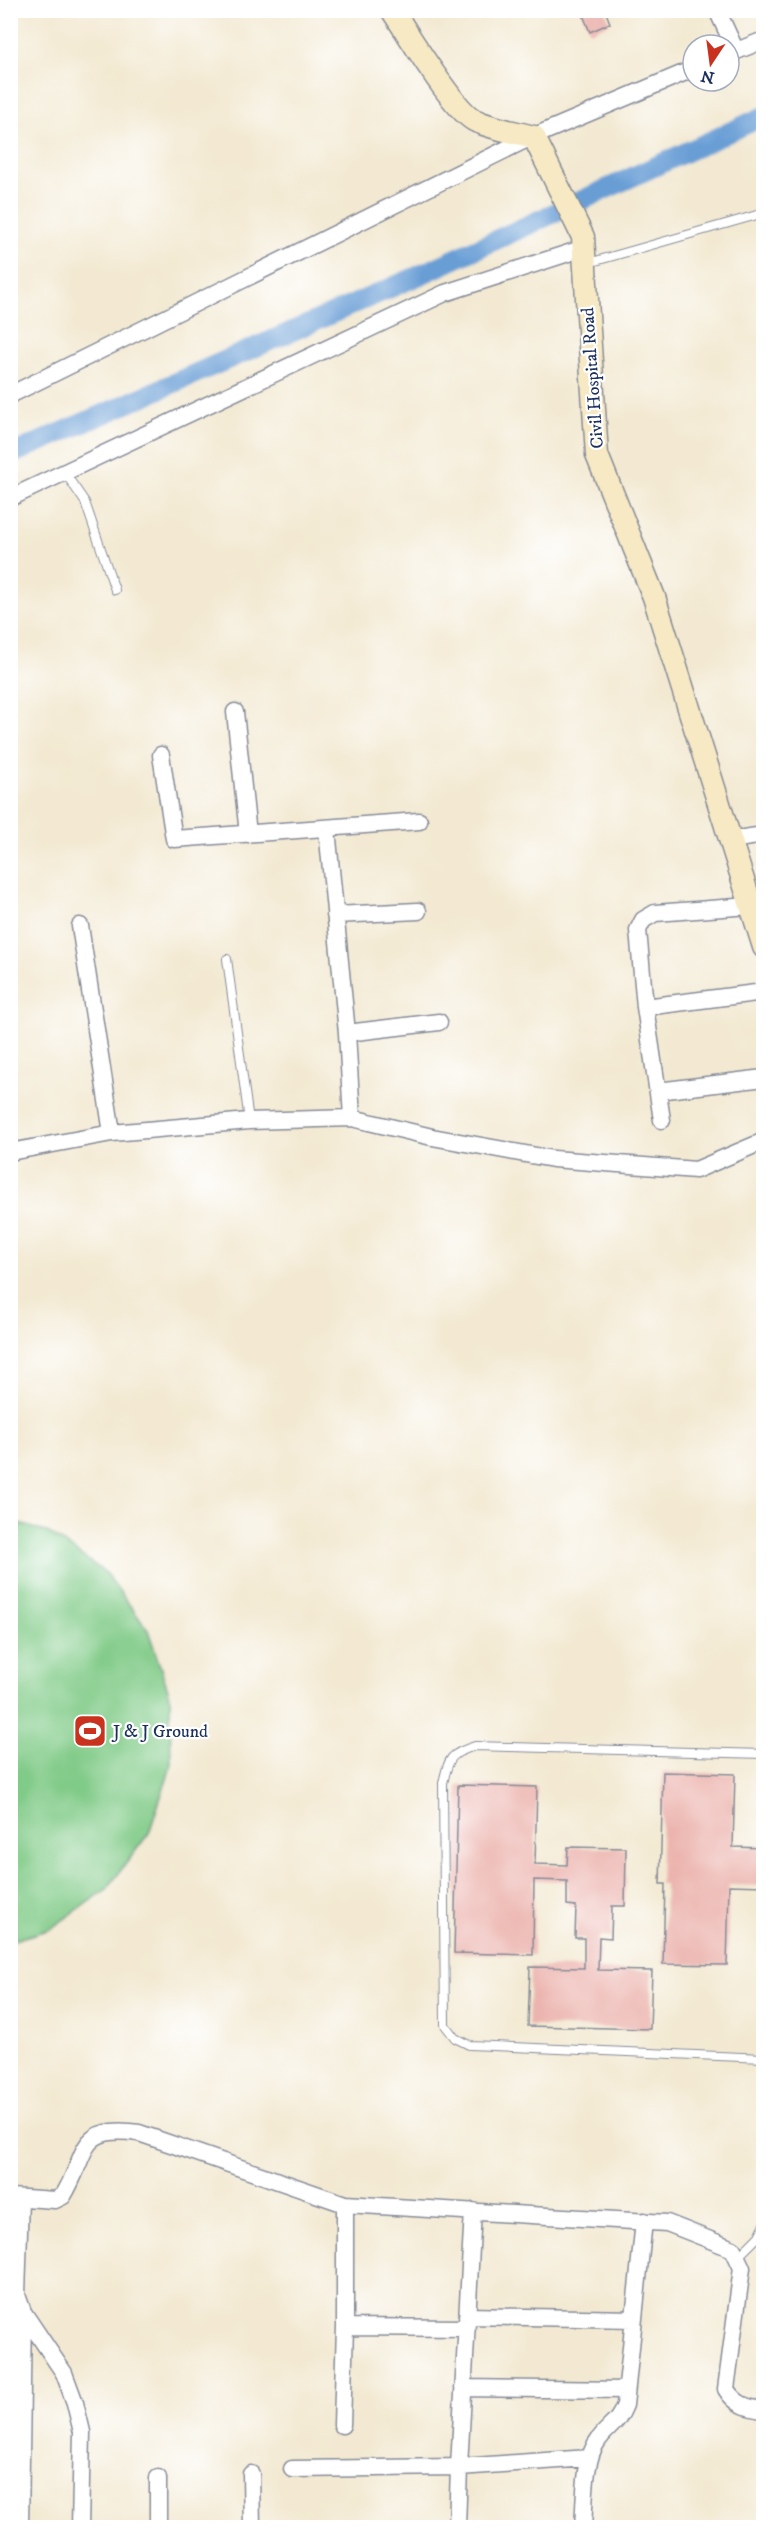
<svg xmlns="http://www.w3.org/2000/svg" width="774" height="2538" viewBox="0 0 774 2538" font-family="'IM FELL DW Pica',serif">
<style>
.green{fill:#81cb88;stroke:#4e7d73;stroke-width:1.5}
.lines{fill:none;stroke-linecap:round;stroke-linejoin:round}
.canal{stroke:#699ed5;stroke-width:20}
.building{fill:#ecb4ae}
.lane-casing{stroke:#878c98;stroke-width:10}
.street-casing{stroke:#878c98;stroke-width:19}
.secondary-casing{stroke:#878c98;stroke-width:25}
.lane{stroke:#fff;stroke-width:8}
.street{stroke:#fff;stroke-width:16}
.secondary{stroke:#f7e9c3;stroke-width:22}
.labels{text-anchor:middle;stroke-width:4.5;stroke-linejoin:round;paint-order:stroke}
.street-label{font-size:18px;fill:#1b2f5e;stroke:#fff}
.poi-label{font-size:18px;fill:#1b2f5e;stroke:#fff;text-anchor:start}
</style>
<rect width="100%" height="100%" fill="#fff"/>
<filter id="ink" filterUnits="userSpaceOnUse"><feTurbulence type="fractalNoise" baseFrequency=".0167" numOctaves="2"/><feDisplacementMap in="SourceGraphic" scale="12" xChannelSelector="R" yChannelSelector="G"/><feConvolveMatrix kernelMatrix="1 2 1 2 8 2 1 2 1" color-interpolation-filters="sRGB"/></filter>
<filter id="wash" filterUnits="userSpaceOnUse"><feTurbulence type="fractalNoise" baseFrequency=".008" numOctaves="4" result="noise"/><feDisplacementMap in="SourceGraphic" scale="24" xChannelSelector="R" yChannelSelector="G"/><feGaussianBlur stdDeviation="1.35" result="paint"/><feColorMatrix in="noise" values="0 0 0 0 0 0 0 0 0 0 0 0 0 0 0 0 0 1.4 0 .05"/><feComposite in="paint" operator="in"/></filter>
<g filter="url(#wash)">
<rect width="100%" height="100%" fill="#f3e9d2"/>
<path class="green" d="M11,1521L49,1533L106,1573L148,1630L170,1696L171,1766L149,1833L107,1889L50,1929L11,1941Z"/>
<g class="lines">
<path class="canal" d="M10,455L420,275L764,116"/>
</g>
<g id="blocks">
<path class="building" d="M581,10H605L610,23L590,32Z
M663,1772L735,1774L733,1847L764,1848V1886L729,1885L727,1965L663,1964L665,1884H660Z
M458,1785L537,1787L535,1864L567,1865L568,1847L626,1848L625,1906H612L611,1938L599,1937L598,1970L652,1971L650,2029L528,2026L530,1967L584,1968V1938H575L576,1906L567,1905V1881L534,1880L533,1955L454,1953Z"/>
</g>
</g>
<g filter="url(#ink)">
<use href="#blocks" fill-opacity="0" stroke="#878c98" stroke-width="1.5"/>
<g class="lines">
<g class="lane-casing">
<path id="lane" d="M585,264L764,213
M65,473L85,502L115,590
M227,959L249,1121
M764,1754L475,1746C449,1754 449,1758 443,1783L445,2025L455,2038L469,2045L764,2058
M739,2256L759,2236L764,2226"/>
</g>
<g class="street-casing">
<path id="street" d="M717,10L736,51
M729,54L764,40
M10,395L525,140L693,69
M10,498L445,293L584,248
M235,712L248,834
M161,755L174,839L419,821
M327,829L347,1033L352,1118
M730,840L764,835
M335,915L418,911
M80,926L112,1133
M645,1007L764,992
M347,1033L439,1022
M658,1091L764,1078
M662,1120L645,1007L638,930L643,920L655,913L750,906
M10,1152L112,1133L249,1121L352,1118L432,1137L553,1159L696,1170L764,1141
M10,2197L55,2200L63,2196C89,2154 76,2124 139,2133L345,2204L667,2223L733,2249L742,2268L726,2389C735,2404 746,2408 764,2410
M20,2198L17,2295L23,2312L64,2373L75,2403L82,2432L80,2528
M467,2316L634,2319
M345,2327L467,2328
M463,2388L626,2390
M342,2425L345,2327V2204
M292,2469L459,2467L589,2458
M251,2474L252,2528
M158,2478V2528
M20,2528L23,2312
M457,2528L459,2467L473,2211
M583,2528C585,2502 583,2459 599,2439C610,2424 617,2425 625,2405L644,2221"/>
</g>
<g class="secondary-casing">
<path id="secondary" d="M392,10C408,33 454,112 476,121C494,129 515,132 534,137L583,237L597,455L654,597L764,947"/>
</g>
<use href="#lane" class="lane"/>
<use href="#street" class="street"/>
<use href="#secondary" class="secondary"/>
</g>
</g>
<defs>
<g id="stadium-square" transform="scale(1.725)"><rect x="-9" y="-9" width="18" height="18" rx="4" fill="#c8321e" stroke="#fff"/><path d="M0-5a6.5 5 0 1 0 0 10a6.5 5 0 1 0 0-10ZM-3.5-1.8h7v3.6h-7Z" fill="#fff"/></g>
</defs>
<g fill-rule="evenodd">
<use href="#stadium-square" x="90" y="1731"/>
</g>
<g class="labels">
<g class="street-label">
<text transform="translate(592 378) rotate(-94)" y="6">Civil Hospital Road</text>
</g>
<g class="poi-label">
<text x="113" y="1737">J &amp; J Ground</text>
</g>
</g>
<rect width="774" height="2538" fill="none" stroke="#fff" stroke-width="36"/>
<g transform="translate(711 63) rotate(193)"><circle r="28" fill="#ffffff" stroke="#a4acbf" stroke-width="1.5"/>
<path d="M0-4.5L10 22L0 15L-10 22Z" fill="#c8321e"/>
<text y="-9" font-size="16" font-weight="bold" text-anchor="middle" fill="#1b2f5e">N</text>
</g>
</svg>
